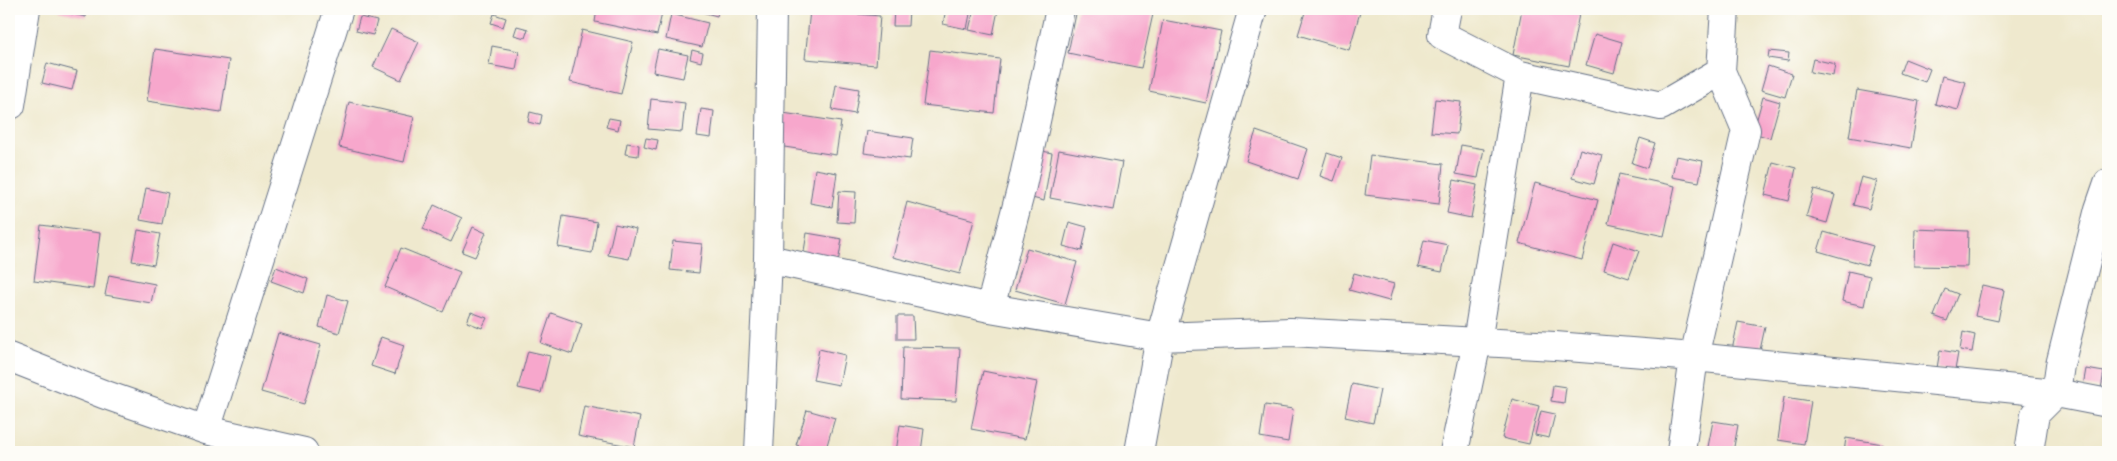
<svg xmlns="http://www.w3.org/2000/svg" width="2117" height="461" viewBox="0 0 2117 461" font-family="'Old Standard TT',serif">
<style>
.building{fill:#f7a7cc}
.lines{fill:none;stroke-linecap:round;stroke-linejoin:round}
.minor-casing{stroke:#657085;stroke-width:30}
.minor{stroke:#fff;stroke-width:28}
</style>
<rect width="100%" height="100%" fill="#fdfcf7"/>
<filter id="ink" filterUnits="userSpaceOnUse"><feTurbulence type="fractalNoise" baseFrequency=".02" numOctaves="2"/><feDisplacementMap in="SourceGraphic" scale="10" xChannelSelector="R" yChannelSelector="G"/><feConvolveMatrix kernelMatrix="1 2 1 2 8 2 1 2 1" color-interpolation-filters="sRGB"/></filter>
<filter id="wash" filterUnits="userSpaceOnUse"><feTurbulence type="fractalNoise" baseFrequency=".0096" numOctaves="4" result="noise"/><feDisplacementMap in="SourceGraphic" scale="20" xChannelSelector="R" yChannelSelector="G"/><feGaussianBlur stdDeviation="1.12" result="paint"/><feColorMatrix in="noise" values="0 0 0 0 0 0 0 0 0 0 0 0 0 0 0 0 0 1.4 0 .05"/><feComposite in="paint" operator="in"/></filter>
<g filter="url(#wash)">
<rect width="100%" height="100%" fill="#efe9ce"/>
<g id="blocks">
<path class="building" d="M59,9H87L86,17L59,11Z
M597,9H663L657,35L595,22Z
M690,9H719L717,16Z
M894,9H909L908,26H893Z
M946,9H971L967,29L943,24Z
M974,9L998,10L993,35L969,30Z
M1077,9H1125L1153,14L1141,68L1068,53Z
M1306,9H1361L1349,50L1298,35Z
M1522,9H1580L1569,66L1513,55Z
M810,10L880,16L876,65L805,59Z
M494,14L506,18L503,27L491,23Z
M671,14L708,23L702,47L666,39Z
M360,17L377,21L373,35L356,31Z
M1163,20L1221,31L1206,103L1149,91Z
M517,26L528,29L525,38L514,35Z
M391,29L419,42L401,80L373,67Z
M582,30L633,42L621,94L570,82Z
M1595,34L1622,42L1614,73L1586,65Z
M492,46L519,51L516,70L489,65Z
M155,49L229,60L221,112L147,101Z
M658,49L688,55L683,78L653,72Z
M692,50L703,53L701,62L690,59Z
M930,50L1000,59L994,113L923,105Z
M1769,51L1789,53L1788,61L1768,58Z
M1813,59L1835,64L1833,76L1810,72Z
M1905,59L1930,69L1925,82L1900,73Z
M47,63L77,71L72,90L42,83Z
M1768,66L1792,74L1785,97L1761,90Z
M1942,76L1966,82L1958,110L1935,104Z
M836,85L859,89L855,114L832,110Z
M1857,90L1919,101L1911,148L1849,137Z
M1763,97L1780,102L1770,138L1753,133Z
M651,99L685,103L682,132L648,129Z
M1435,99L1461,102L1457,134L1431,132Z
M349,102L414,117L404,162L339,147Z
M701,109L714,111L711,138L697,136Z
M530,112L542,115L540,125L528,122Z
M783,113L841,122L836,155L778,146Z
M609,118L620,120L618,130L606,127Z
M867,131L913,138L910,159L864,153Z
M1256,131L1308,149L1298,179L1246,161Z
M646,138L658,140L656,150L644,147Z
M1640,138L1655,143L1647,168L1632,163Z
M627,143L639,145L638,156L625,154Z
M1461,145L1484,149L1478,178L1456,174Z
M1580,149L1602,155L1594,184L1572,178Z
M1037,150L1052,153L1044,201L1028,197Z
M1059,150L1122,162L1113,210L1050,198Z
M1327,153L1342,158L1334,181L1320,176Z
M1370,155L1443,164L1439,204L1365,195Z
M1676,156L1703,161L1699,182L1672,177Z
M1773,162L1796,168L1789,201L1765,195Z
M815,169L837,173L832,207L810,203Z
M1619,174L1675,186L1664,236L1608,224Z
M1861,177L1877,181L1869,209L1853,205Z
M1454,180L1477,185L1471,218L1447,213Z
M1535,183L1598,200L1582,260L1519,243Z
M146,188L168,193L162,224L140,220Z
M1814,189L1835,195L1827,223L1806,217Z
M839,191L856,192L854,223L837,222Z
M907,202L974,220L960,274L893,257Z
M434,205L462,218L451,242L423,229Z
M563,216L597,222L592,253L558,247Z
M1069,222L1087,227L1082,251L1063,246Z
M615,224L636,229L629,259L608,255Z
M41,225L100,233L93,289L34,281Z
M473,227L486,233L475,257L462,252Z
M1915,229L1968,231L1967,267L1914,266Z
M138,230L160,234L154,265L132,261Z
M1824,232L1873,246L1867,265L1818,251Z
M807,233L842,239L838,263L803,257Z
M1424,240L1448,245L1442,272L1418,267Z
M673,241L702,244L699,273L670,270Z
M1613,242L1639,251L1629,278L1604,270Z
M401,248L460,272L443,312L385,287Z
M1027,248L1077,262L1065,304L1015,290Z
M276,267L308,279L304,293L271,281Z
M1848,271L1870,276L1864,306L1842,301Z
M1354,273L1394,284L1389,301L1349,290Z
M109,275L155,284L151,303L105,295Z
M1982,285L2004,290L1998,321L1975,316Z
M1945,289L1958,294L1947,321L1934,316Z
M327,295L348,301L339,333L319,327Z
M471,312L487,318L482,328L467,322Z
M551,313L582,324L572,354L541,343Z
M897,316H913L914,339H897Z
M1738,322L1765,327L1759,355L1732,350Z
M1963,332L1975,335L1972,352L1960,350Z
M278,333L321,345L304,404L261,392Z
M381,337L404,345L395,374L371,366Z
M903,347L960,348L956,401L901,399Z
M819,349L845,355L839,385L813,380Z
M1940,350L1958,353L1955,370L1937,368Z
M528,351L550,356L541,393L518,388Z
M2086,369L2104,372L2101,389L2083,386Z
M983,371L1037,382L1025,439L971,429Z
M1352,384L1380,390L1373,423L1345,417Z
M1553,385L1566,387L1564,403L1551,401Z
M1784,397L1811,401L1804,444L1778,440Z
M1512,399L1539,406L1529,444L1502,438Z
M1265,405L1293,409L1288,442L1260,437Z
M584,406L640,417L634,447L578,436Z
M807,410L835,418L825,452L796,445Z
M1541,411L1555,414L1549,438L1535,435Z
M1713,421L1738,425L1733,452H1707Z
M900,425L924,429L921,452H896Z
M1846,438L1883,444L1881,452H1844Z"/>
</g>
</g>
<g filter="url(#ink)">
<use href="#blocks" fill-opacity="0" stroke="#657085" stroke-width="1"/>
<g class="lines">
<g class="minor-casing">
<path id="minor" d="M1447,9L1442,35L1520,75L1661,106L1721,71
M11,105L26,9
M768,259L990,308L1160,337L1290,332L1555,346L1694,357L2056,393L2108,403
M990,308L1022,186L1060,9
M9,357L103,394L206,430L304,452
M206,430L339,9
M759,452L768,259L772,9
M1139,452L1160,337L1253,9
M1454,452L1477,342L1520,75
M1681,452L1694,357L1746,130L1721,71L1725,9
M2029,452L2035,414L2056,393L2060,365L2099,209L2108,183"/>
</g>
<use href="#minor" class="minor"/>
</g>
</g>
<rect width="2117" height="461" fill="none" stroke="#fdfcf7" stroke-width="30"/>
</svg>
